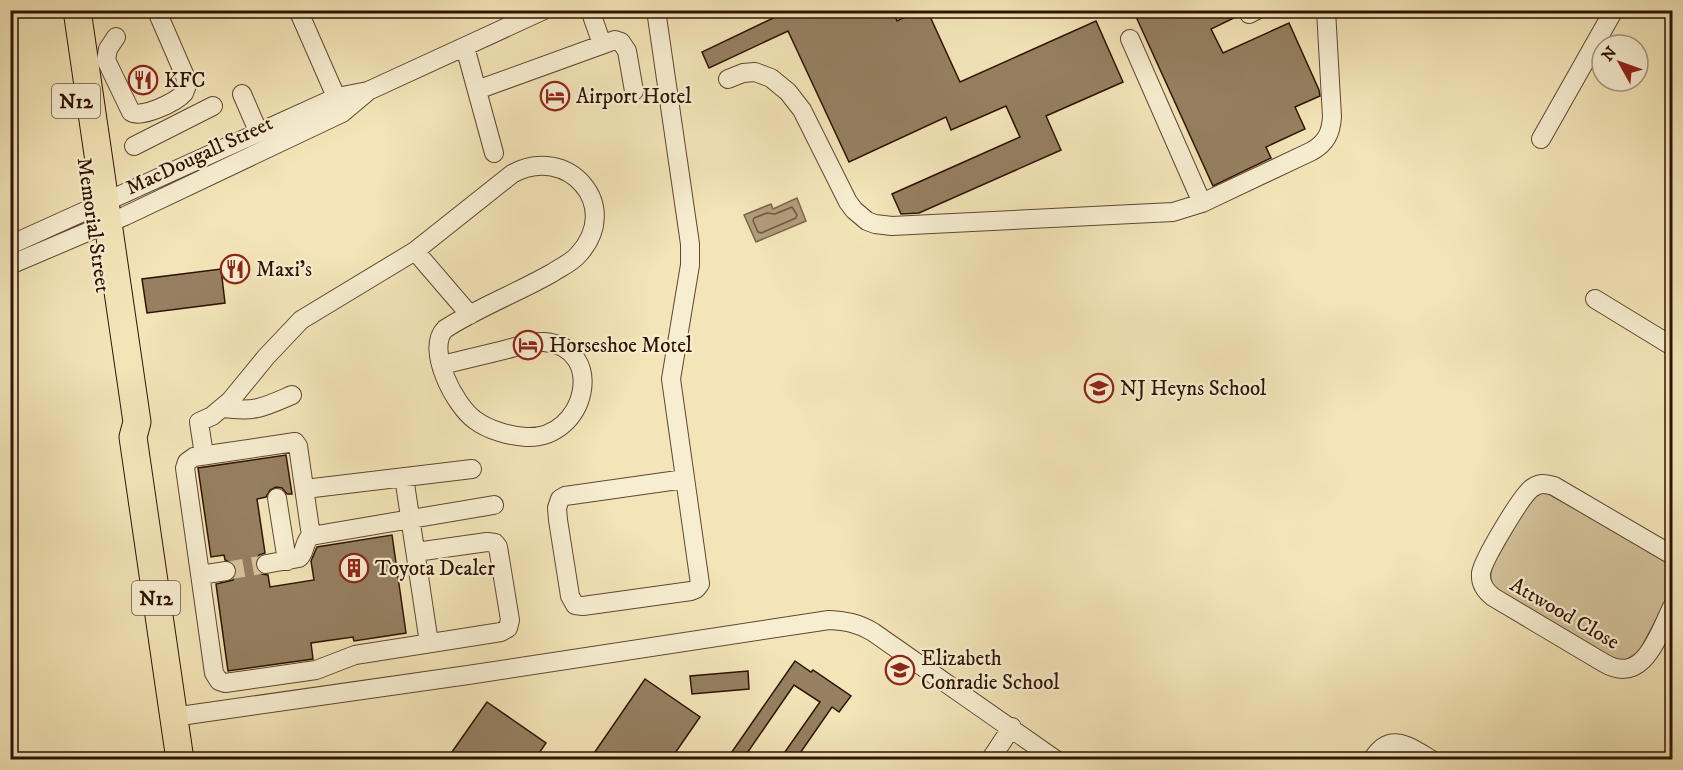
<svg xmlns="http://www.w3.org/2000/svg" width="1683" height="770" viewBox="0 0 1683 770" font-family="'IM FELL DW Pica',serif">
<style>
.green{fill:#d2c199;stroke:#806a4e;stroke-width:1.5}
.water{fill:#b09d7a;stroke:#7c654a;stroke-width:1.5}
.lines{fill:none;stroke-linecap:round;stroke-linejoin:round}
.shore{stroke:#70583e;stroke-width:1.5}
.building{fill:#958061;stroke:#2f1203;stroke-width:1.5}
.minor-tunnel{stroke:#d6c59d;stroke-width:18;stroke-dasharray:18 9;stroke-linecap:butt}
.minor-casing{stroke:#604730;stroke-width:20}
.highway-casing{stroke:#2f1203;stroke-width:29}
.minor{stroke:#f7eed1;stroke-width:18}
.highway{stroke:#f3e5b8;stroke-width:27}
.labels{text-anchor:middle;stroke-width:4.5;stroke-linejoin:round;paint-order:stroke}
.shield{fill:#f7eed1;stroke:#6b5441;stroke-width:1.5}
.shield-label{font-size:20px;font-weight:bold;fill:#2f1203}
.poi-label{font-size:21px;fill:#2f1203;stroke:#f7eed1;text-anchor:start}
.street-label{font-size:21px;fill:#2f1203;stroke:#f7eed1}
</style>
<rect width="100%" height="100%" fill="#f3e5b8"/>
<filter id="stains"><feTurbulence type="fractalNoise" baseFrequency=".00333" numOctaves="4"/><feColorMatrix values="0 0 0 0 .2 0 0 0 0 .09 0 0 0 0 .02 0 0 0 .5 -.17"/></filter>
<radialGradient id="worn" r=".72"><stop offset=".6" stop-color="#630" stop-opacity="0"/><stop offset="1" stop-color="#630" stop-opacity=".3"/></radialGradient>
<path class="green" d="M1540,493H1547L1665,560L1672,568V589L1639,652L1626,660H1613L1494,589C1489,579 1490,572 1494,563L1531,498Z"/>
<path class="water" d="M797,198L806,221L756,242L744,215L771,204L773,209Z"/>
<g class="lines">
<path class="shore" d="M792,207L797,215L796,218L761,233L758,232L753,221L754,218L767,213L775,214Z"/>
</g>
<path class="building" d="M790,10H893L897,21L920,10H927L960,82L1096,21L1123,82L1046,116L1061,150L919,213L901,214L892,194L1020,137L1006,106L951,130L946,117L849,162L788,31L709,68L702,52Z
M1133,10H1239L1238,16L1211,29L1223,53L1289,23L1319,90L1320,96L1295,107L1305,129L1266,147L1271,158L1213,186Z
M221,269L225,303L147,313L142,279Z
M286,455L292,494H287L282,488L276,487L270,490L266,497L257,499L265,553L259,555L256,560L257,571L262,574L268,575L270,587L314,580L311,561L317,547L392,535L406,633L354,641L353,637L311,643L313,659L228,671L216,584L233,580L237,570L234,564L225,560L224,555L211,557L198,468Z
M795,661L811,672L813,670L851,696L839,712L832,707L796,759H780L820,702L794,685L743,759H727Z
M748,671L749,689L692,694L690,676Z
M645,679L700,717L671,759H590Z
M487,702L546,743L535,759H447Z"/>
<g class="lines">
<path class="minor-tunnel" d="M226,571L266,564"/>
<g class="minor-casing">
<path id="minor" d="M298,10L341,108
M590,10L602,44
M656,10L690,244V265L671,379L700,584L696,589L691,591L583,606L575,605L570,596L558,520L557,508L560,499L565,496L685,479
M1249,14L1257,10
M116,37L108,49L106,60L131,112C141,119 176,102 184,93L187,85L185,76L159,16
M1130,39L1202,203
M465,47L494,153
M728,79L743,73L755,72L771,78L788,92L802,110L848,202L854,210L867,221L875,224L892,226L1173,212L1202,203L1312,151C1326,143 1331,133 1332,117L1326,10
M477,90L615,40L621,42L627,51L634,91
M242,94L258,131
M1541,139L1614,10
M134,146L213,106
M10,245L337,97L368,91L544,10
M415,251L470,315
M10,265L125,216L342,113L367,92
M1595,299L1672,346
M223,408C256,412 262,408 292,395
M204,455L199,422L212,416L230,401L266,357L301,320L415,251L512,174C567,143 624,206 578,255C571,263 561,267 552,273C517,293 479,307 445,329C425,349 455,406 475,420C488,430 510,436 526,437C587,440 607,347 544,342C531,341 517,347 504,350C484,355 463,360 442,365
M404,477L429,643
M305,489L472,469
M277,498L287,561
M311,536L298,446L295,442L194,457L187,462L185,468L214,673L219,681L225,683L316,670L355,655L501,632L508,628L510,620L498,547L495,543L487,542L416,552
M1672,555L1554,486C1545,483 1539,483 1532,488C1521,496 1483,560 1481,573C1480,584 1485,591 1493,597L1604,663C1644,686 1658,635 1672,607
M266,564L299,558C306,552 303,542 311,536L494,505
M200,575L226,571
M173,717L468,675L829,620C846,621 858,623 873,632L1056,760
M990,760L1012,727
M1372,760C1390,730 1410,747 1432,760"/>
</g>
<g class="highway-casing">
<path id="highway" d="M77,10L137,422L133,437L180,760"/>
</g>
<use href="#minor" class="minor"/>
<use href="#highway" class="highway"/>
</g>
<defs>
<g id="restaurant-ring" transform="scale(1.5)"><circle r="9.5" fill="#f7eed1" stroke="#8f2418" stroke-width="1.5"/><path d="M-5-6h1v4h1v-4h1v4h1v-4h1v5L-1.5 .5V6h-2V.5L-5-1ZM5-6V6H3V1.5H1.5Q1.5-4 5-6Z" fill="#8f2418"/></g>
<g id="hotel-ring" transform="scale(1.5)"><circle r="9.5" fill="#f7eed1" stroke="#8f2418" stroke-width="1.5"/><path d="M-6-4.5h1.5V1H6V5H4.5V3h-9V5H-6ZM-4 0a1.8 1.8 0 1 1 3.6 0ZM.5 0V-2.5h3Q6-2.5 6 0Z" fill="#8f2418"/></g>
<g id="school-ring" transform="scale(1.5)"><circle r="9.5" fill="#f7eed1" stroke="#8f2418" stroke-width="1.5"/><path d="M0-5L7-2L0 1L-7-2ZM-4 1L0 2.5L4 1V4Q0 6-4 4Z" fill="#8f2418"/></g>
<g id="building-ring" transform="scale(1.5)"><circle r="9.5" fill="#f7eed1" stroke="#8f2418" stroke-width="1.5"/><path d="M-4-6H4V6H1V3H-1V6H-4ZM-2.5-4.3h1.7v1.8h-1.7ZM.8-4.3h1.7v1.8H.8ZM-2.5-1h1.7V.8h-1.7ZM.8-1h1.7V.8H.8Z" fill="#8f2418"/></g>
</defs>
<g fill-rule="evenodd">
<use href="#restaurant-ring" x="143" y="80"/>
<use href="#hotel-ring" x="555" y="96"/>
<use href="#restaurant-ring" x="235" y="269"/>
<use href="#hotel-ring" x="528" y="345"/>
<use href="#school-ring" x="1099" y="388"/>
<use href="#building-ring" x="354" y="568"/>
<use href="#school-ring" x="900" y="670"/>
</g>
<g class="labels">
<g class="shield">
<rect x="52" y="84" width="48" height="34" rx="4.5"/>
<rect x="132" y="581" width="48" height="34" rx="4.5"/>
</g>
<g class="shield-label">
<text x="76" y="108">N12</text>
<text x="156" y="605">N12</text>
</g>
<g class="poi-label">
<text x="164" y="87">KFC</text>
<text x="576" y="103">Airport Hotel</text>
<text x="256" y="276">Maxi's</text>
<text x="549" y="352">Horseshoe Motel</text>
<text x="1120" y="395">NJ Heyns School</text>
<text x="375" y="575">Toyota Dealer</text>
<text x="921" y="665">Elizabeth<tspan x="921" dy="24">Conradie School</tspan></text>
</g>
<g class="street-label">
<text transform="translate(199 155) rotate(-25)" y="7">MacDougall Street</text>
<text transform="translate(94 225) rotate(82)" y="7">Memorial Street</text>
<text transform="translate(1565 613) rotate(30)" y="7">Attwood Close</text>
</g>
</g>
<rect width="1683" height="770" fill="none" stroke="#f3e5b8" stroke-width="36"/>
<rect x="12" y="12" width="1659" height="746" fill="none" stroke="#2f1203" stroke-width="3"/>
<rect x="18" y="18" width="1647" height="734" fill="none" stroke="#2f1203" stroke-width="1.5"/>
<g transform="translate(1620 63) rotate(310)"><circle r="28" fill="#f7eed1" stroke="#a7967f" stroke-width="1.5"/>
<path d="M0-4.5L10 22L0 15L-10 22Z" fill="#8f2418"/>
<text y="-9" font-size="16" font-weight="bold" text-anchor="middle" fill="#2f1203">N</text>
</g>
<rect width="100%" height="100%" filter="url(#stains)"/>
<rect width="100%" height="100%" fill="url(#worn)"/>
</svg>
